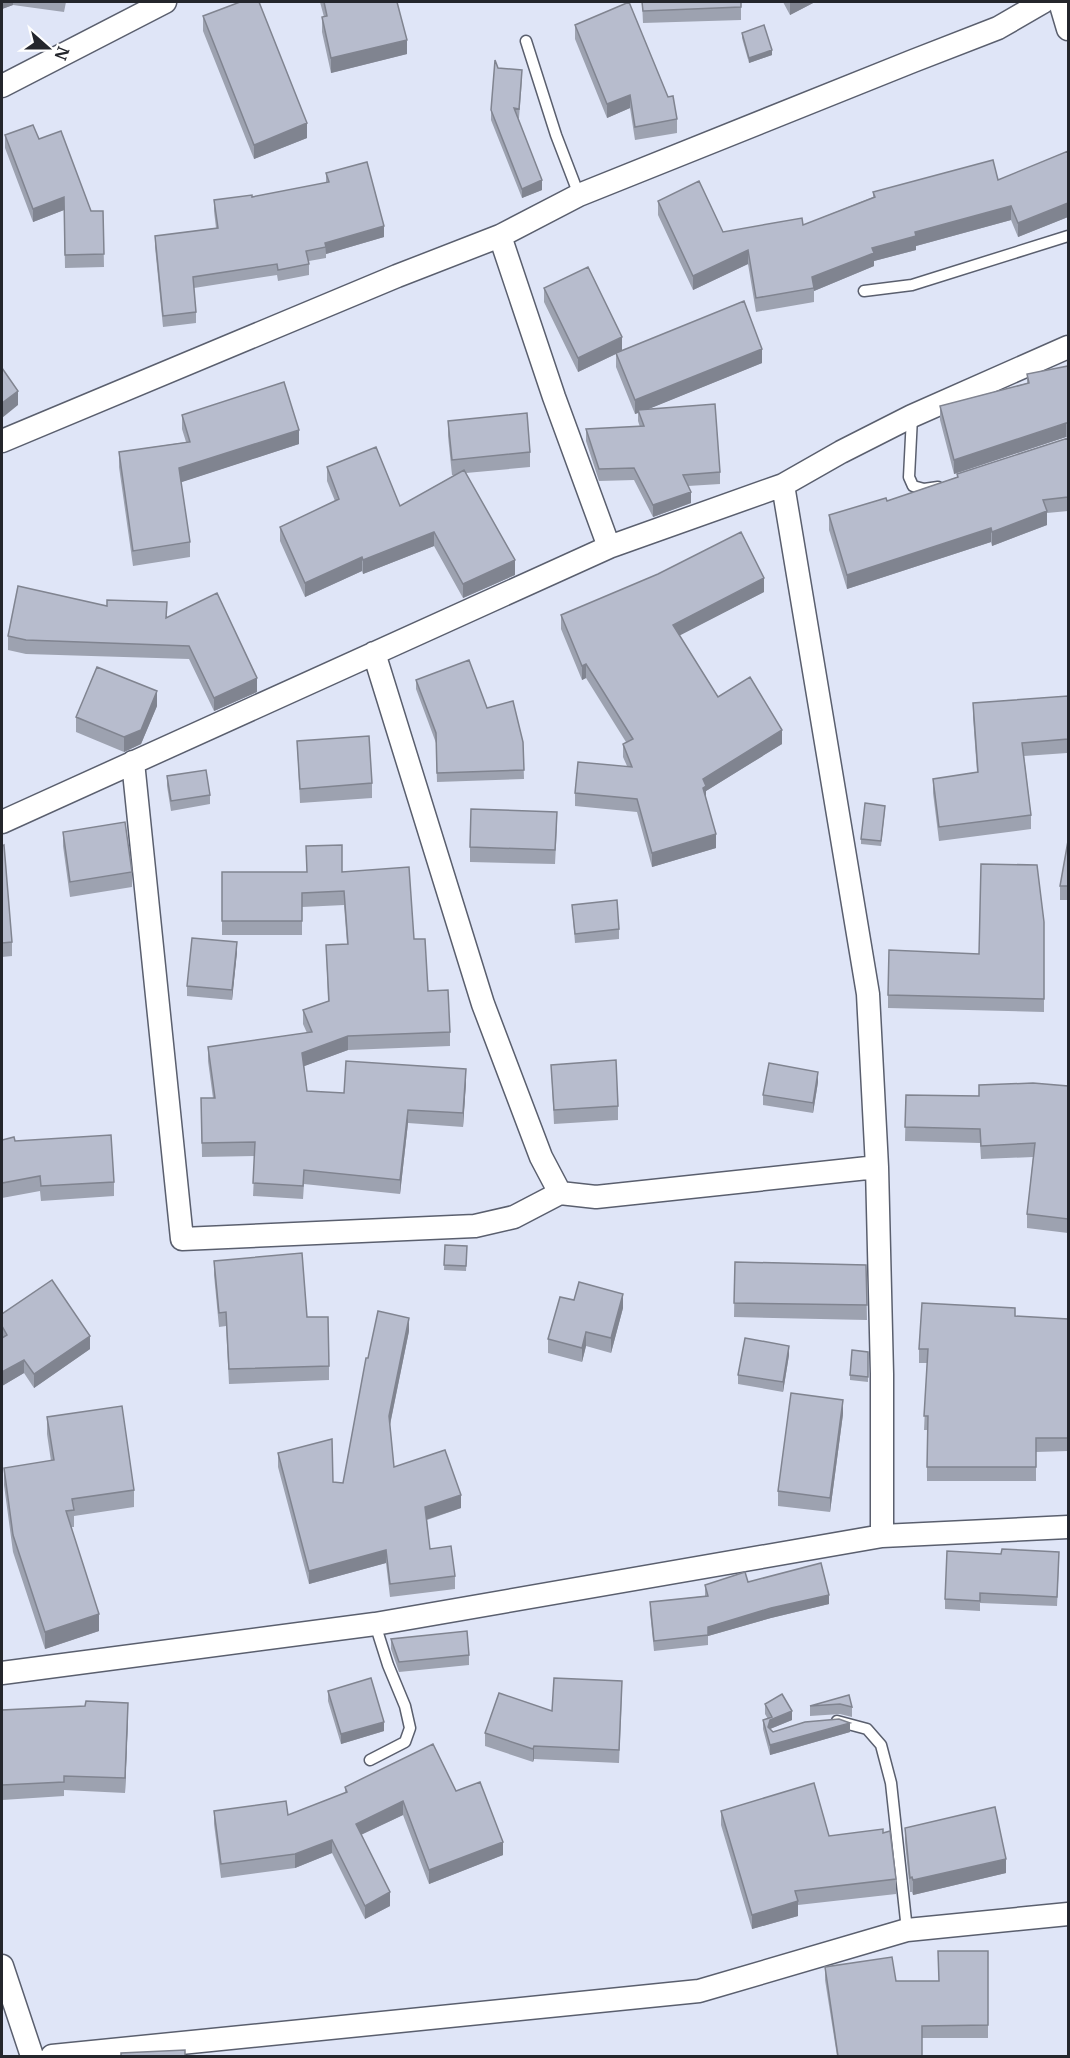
<svg xmlns="http://www.w3.org/2000/svg" width="1070" height="2058" viewBox="0 0 1070 2058" font-family="Merriweather,serif">
<style>
.lines{fill:none;stroke-linecap:round;stroke-linejoin:round}
.service-casing{stroke:#5a5f6e;stroke-width:13}
.minor-casing{stroke:#5a5f6e;stroke-width:25}
.service{stroke:#fff;stroke-width:10}
.minor{stroke:#fff;stroke-width:22}
.wall{fill:#9da2b0}
.shaded-wall{fill:#808490}
.building{fill:#b7bccd;stroke:#808490;stroke-width:1.5}
</style>
<rect width="100%" height="100%" fill="#dfe5f7"/>
<g class="lines">
<g class="service-casing">
<path id="service" d="M526,41L556,135L579,195
M864,291L912,285L1068,236
M912,417L909,477L913,486L924,489L938,487
M837,1721L867,1729L881,1745L891,1783L907,1930
M370,1760L405,1742L410,1728L405,1706L388,1665L375,1624"/>
</g>
<g class="minor-casing">
<path id="minor" d="M1060,2L1068,29
M2,86L165,2
M500,236L554,397L609,547
M2,441L397,276L500,236L579,195L913,61L998,28L1043,2
M783,485L868,994L877,1167L882,1374V1536
M374,653L483,1004L541,1157L560,1193L596,1197L877,1167
M133,762L182,1239L475,1226L514,1217L560,1193
M2,822L609,547L783,485L841,452L912,416L1068,347
M2,1673L375,1624L882,1536L1068,1527
M2,1966L32,2056
M52,2056L699,1991L907,1930L1068,1914"/>
</g>
<use href="#service" class="service"/>
<use href="#minor" class="minor"/>
</g>
<path class="wall" d="M2,2H66L64,12L13,5L2,9Z
M320,2H397L407,54L331,73L322,32V17H324Z
M642,2H741V20L643,23Z
M783,2H815L790,15Z
M203,16L307,138L254,159L203,31Z
M575,25L677,119V133L635,140L630,108L607,118L575,39Z
M742,33L772,55L749,63L742,38Z
M498,68L522,80L519,118H518L542,190L522,198L491,120V110Z
M5,135L39,139L91,211H103L104,267L65,268L64,210L33,222L5,148Z
M1068,151V217L1018,237L1011,220L916,246V250L874,261V266L814,291V302L756,312L748,264L693,290L658,215V201L723,232L803,225L873,197V192L998,180Z
M326,173L384,237L326,254V258L309,261V275L278,281L277,275L194,288L196,312V323L163,327L155,247V236L216,228L214,211V200L252,197L326,183Z
M544,288L622,351L762,363L648,409L720,472V484L688,486L691,503L653,517L634,480L599,481L586,441V429L640,427L638,421V413L635,414L616,367V354L578,372L544,302Z
M1068,366V437H1066L954,474L940,420V406L1027,383V374Z
M182,415L299,444L181,482L190,542V557L133,566L119,467V452L186,442L182,429Z
M448,421L530,452V467L466,473L515,575L463,598L434,546L363,574L362,571L305,597L280,541V527L335,501L327,481V467L400,506L455,475H452L448,436Z
M1068,438V511L1047,513V525L992,546L991,542L847,589L829,530V515L887,501L957,477V474Z
M764,592L679,635L718,697L782,744L706,791V800L716,848L652,867L637,812L575,806V793L627,766L623,757V744L626,742L586,678L582,680L561,629V615Z
M107,606L166,618L257,692L214,711L189,659L26,654L8,650V636Z
M416,680L487,708L523,742L524,779L437,782L436,743L416,689Z
M1068,696V765L1067,764V753L1024,756L1031,815V829L939,841L933,793V779L977,772L973,717V703Z
M157,706L141,744L124,752L76,732V717Z
M297,741L372,783V798L300,803Z
M167,776L210,795V804L171,811L167,786Z
M885,810L881,846L861,844V839Z
M557,826L555,864L470,862V847Z
M63,832L132,872V887L70,897L63,846Z
M1068,841V900H1060V886Z
M2,846L12,942V956L2,957Z
M222,872H342L414,939L428,991L450,1032V1046L348,1050L304,1066L307,1091L344,1093L466,1082L463,1127L408,1123L400,1194L304,1184L303,1199L253,1196L255,1156L202,1157L201,1098H213L208,1061V1047L307,1033L303,1024V1010L328,1001L326,945L347,944L344,905L302,907V935H222Z
M572,905L619,929V939L575,943Z
M1044,922V1012L888,1008V995L979,954Z
M237,952L232,1000L187,996V986Z
M551,1065L618,1106V1120L554,1124Z
M818,1082L813,1113L763,1105V1095Z
M1068,1086V1233L1027,1228V1214L1033,1157L981,1159L980,1143L905,1141L906,1095L979,1096Z
M2,1140L15,1141L114,1182V1196L41,1201L40,1191L2,1198Z
M445,1245L467,1246L466,1271L444,1270Z
M214,1261L329,1366V1380L229,1384L226,1326L219,1327L214,1275Z
M735,1262L866,1265L867,1320L734,1317Z
M574,1300L623,1308L611,1353L586,1346L582,1362L548,1353V1339Z
M2,1314L90,1349L34,1388L24,1373L2,1386Z
M1015,1316L1068,1319V1451L1036,1452V1481H927V1430H924L927,1363H919V1349Z
M409,1331L390,1425L394,1467L461,1508L427,1520L430,1549L455,1576V1589L390,1597L386,1563L309,1584L278,1467V1453L333,1482L343,1483L368,1358Z
M868,1352V1382L850,1380V1375Z
M789,1355L783,1392L738,1384V1375Z
M843,1414L830,1512L778,1506V1491Z
M47,1417L134,1490V1507L74,1516V1527H71L99,1631L45,1649L13,1552L4,1485V1468L51,1461L47,1434Z
M1059,1562L1057,1606L980,1603V1611L945,1609V1599Z
M748,1582L829,1604L771,1618L708,1636V1645L654,1651L650,1612V1602L705,1596V1585Z
M391,1639L469,1655V1665L399,1672L391,1649Z
M328,1691L384,1731L341,1744L328,1701Z
M622,1694L619,1763L534,1759L533,1762L485,1746V1733L552,1711Z
M849,1695L852,1707V1717L840,1714L810,1716V1706Z
M765,1704L792,1720L770,1729L773,1732H850L770,1755L763,1729V1720L768,1719L765,1714Z
M2,1710L128,1717L125,1793L64,1790V1796L2,1800Z
M345,1787L456,1791L503,1855L429,1884L403,1815L361,1835L390,1906L365,1919L332,1853L295,1868L221,1878L214,1824V1811L288,1815L345,1793Z
M721,1811L829,1836L896,1879V1894L798,1905V1916L752,1929L721,1825Z
M905,1828L1006,1873L913,1895L912,1892H910L905,1842Z
M988,1951V2038H922L837,2056L825,1980V1967L896,1981H938Z"/>
<path class="shaded-wall" d="M2,2H13V5L2,9Z
M790,2H815L790,15Z
M407,40V54L331,73V58Z
M772,50V55L749,63V58Z
M630,95V108L607,118V104Z
M307,123V138L254,159V145Z
M542,180V190L522,198V189Z
M64,197V210L33,222V209Z
M1068,203V217L1018,237V223Z
M1011,206V220L916,246V250L874,261V266L814,291L812,277L872,248L915,232Z
M384,226V237L326,254L325,243Z
M748,250V264L693,290V276Z
M622,337V351L578,372V358Z
M762,349V363L639,413L638,410V413L635,414V400Z
M18,391V405L2,418V403Z
M1066,423V437L954,474V460Z
M299,430V444L179,483V468Z
M691,492V503L653,517V505Z
M1047,511V525L992,546V532Z
M991,528V542L847,589V575Z
M434,532V546L363,574V560Z
M362,557V571L305,597V583Z
M515,560V575L463,598V584Z
M764,578V592L673,639V625Z
M586,664V678L582,680V666Z
M257,678V692L214,711V698Z
M157,691V706L141,744L124,752V737Z
M782,730V744L706,791V800L703,801V779Z
M716,834V848L652,867V853Z
M237,942V952L232,1000V990Z
M348,1036V1050L302,1067V1053Z
M466,1069V1082L463,1127V1113Z
M818,1072V1082L813,1113V1103Z
M408,1110V1123L400,1194V1180Z
M623,1294V1308L611,1353V1338Z
M409,1318V1331L389,1429V1416Z
M586,1332V1346L582,1362V1348Z
M90,1336V1349L34,1388V1374Z
M789,1346V1355L783,1392V1382Z
M24,1360V1373L2,1386V1372Z
M843,1400V1414L830,1512V1498Z
M461,1495V1508L425,1520V1507Z
M386,1550V1563L309,1584V1571Z
M829,1595V1604L771,1618L708,1636V1627L771,1608Z
M99,1614V1631L45,1649V1632Z
M128,1703V1717L125,1793V1778Z
M792,1711V1720L770,1729L768,1727L770,1720Z
M384,1722V1731L341,1744V1734Z
M850,1723V1732L770,1755V1745Z
M534,1746V1759L533,1762V1749Z
M403,1801V1815L356,1837V1824Z
M332,1840V1853L295,1868V1854Z
M503,1842V1855L429,1884V1870Z
M1006,1859V1873L913,1895V1880Z
M390,1892V1906L365,1919V1906Z
M798,1901V1916L752,1929V1915Z"/>
<path class="building" d="M240,2H259L307,123L254,145L203,16Z
M324,2H397L407,40L331,58L322,17L327,16Z
M629,2L668,97L673,96L677,119L635,127L630,95L607,104L575,25Z
M642,2H741V7L643,11Z
M764,25L772,50L749,58L742,33Z
M495,60L498,68L522,70L519,109L514,108L542,180L522,189L491,110Z
M33,125L39,139L61,131L91,211H103L104,254L65,255L64,197L33,209L5,135Z
M1068,151V203L1018,223L1011,206L915,232L916,236L872,248L874,253L812,277L814,288L756,298L748,250L693,276L658,201L699,181L723,232L802,218L803,225L875,197L873,192L993,160L998,180Z
M367,162L384,226L325,243L326,247L306,251L309,264L278,270L277,264L193,277L196,312L163,316L155,236L218,228L214,200L252,195V197L329,182L326,173Z
M588,267L622,337L578,358L544,288Z
M744,301L762,349L635,400L616,353Z
M1068,366V423H1066L954,460L940,406L1029,383L1027,374Z
M2,368L18,391L2,403Z
M284,382L299,430L179,468L190,542L133,551L119,452L190,442L182,415Z
M715,404L720,472L683,475L691,492L653,505L634,468L599,469L586,429L644,426L638,410Z
M527,413L530,452L452,460L448,421Z
M1068,438V497L1043,500L1047,511L992,532L991,528L847,575L829,515L886,498L887,501L958,477L957,474Z
M376,447L400,506L464,470L515,560L463,584L434,532L363,560L362,557L305,583L280,527L339,499L327,467Z
M741,532L764,578L673,625L718,697L750,677L782,730L703,779L706,786L703,788L716,834L652,853L637,799L575,793L578,762L632,767L623,744L633,739L586,664L582,666L561,615L658,574Z
M18,586L107,606V600L167,602L166,618L217,593L257,678L214,698L189,646L26,640L8,636Z
M469,660L487,708L513,701L523,742L524,770L437,773L436,733L416,680Z
M97,667L157,691L141,730L124,737L76,717Z
M1068,696V739L1022,743L1031,815L939,827L933,779L978,772L973,703Z
M369,736L372,783L300,789L297,741Z
M206,770L210,795L171,801L167,776Z
M865,803L885,806L881,841L861,839Z
M471,809L557,812L555,850L470,847Z
M125,822L132,872L70,882L63,832Z
M1068,841V886H1060Z
M4,845L12,942L2,943V846Z
M342,845V872L409,867L414,939H425L428,991L448,990L450,1032L348,1036L302,1053L307,1091L344,1093L346,1061L466,1069L463,1113L408,1110L400,1180L304,1170L303,1186L253,1183L255,1142L202,1143L201,1098H215L208,1047L312,1032L303,1010L329,1001L326,945L348,944L344,891L302,893V921H222V872H307L306,846Z
M981,864L1037,865L1044,922V999L888,995L889,950L979,954Z
M617,900L619,929L575,934L572,905Z
M192,938L237,942L232,990L187,986Z
M616,1060L618,1106L554,1110L551,1065Z
M769,1063L818,1072L813,1103L763,1095Z
M1033,1083L1068,1086V1219L1027,1214L1035,1143L981,1146L980,1129L905,1127L906,1095L979,1096V1085Z
M111,1135L114,1182L41,1186L40,1176L2,1183V1140L14,1137L15,1141Z
M445,1245L467,1246L466,1266L444,1265Z
M302,1253L307,1317H328L329,1366L229,1369L226,1312L219,1313L214,1261Z
M735,1262L866,1265L867,1305L734,1303Z
M52,1280L90,1336L34,1374L24,1360L2,1372V1338L7,1335L2,1326V1314Z
M579,1282L623,1294L611,1338L586,1332L582,1348L548,1339L560,1297L574,1300Z
M922,1303L1015,1308V1316L1068,1319V1438H1036V1467H927L928,1416H924L928,1349H919Z
M378,1311L409,1318L389,1416L394,1467L445,1450L461,1495L425,1507L430,1549L451,1546L455,1576L390,1584L386,1550L309,1571L278,1453L332,1439L333,1482L343,1483L366,1358H368Z
M745,1338L789,1346L783,1382L738,1375Z
M852,1350L868,1352V1377L850,1375Z
M791,1393L843,1400L830,1498L778,1491Z
M122,1406L134,1490L72,1499L74,1510L66,1511L99,1614L45,1632L13,1535L4,1468L54,1460L47,1417Z
M1002,1549L1059,1552L1057,1597L980,1593V1601L945,1599L947,1551L1001,1554Z
M821,1563L829,1595L771,1608L708,1627V1635L654,1641L650,1602L708,1596L705,1585L745,1572L748,1582Z
M467,1631L469,1655L399,1662L391,1639Z
M371,1678L384,1722L341,1734L328,1691Z
M554,1678L622,1681L619,1750L534,1746L533,1749L485,1733L499,1693L552,1711Z
M782,1694L792,1711L770,1720L768,1727L773,1732L805,1722L839,1719L850,1723L770,1745L763,1720L772,1717L765,1704Z
M849,1695L852,1707L840,1704L810,1706Z
M86,1701L128,1703L125,1778L64,1776V1782L2,1785V1710L85,1706Z
M433,1744L456,1791L480,1782L503,1842L429,1870L403,1801L356,1824L390,1892L365,1906L332,1840L295,1854L221,1864L214,1811L286,1801L288,1815L347,1792L345,1787Z
M814,1783L829,1836L883,1829V1833L890,1831L896,1879L795,1891L798,1901L752,1915L721,1811Z
M995,1807L1006,1859L913,1880L912,1877L910,1878L905,1828Z
M938,1951H988V2025L922,2026V2056H831H838L825,1967L892,1957L896,1981H939Z
M185,2050V2056H121V2053Z"/>
<rect width="1070" height="2058" fill="none" stroke="#24262c" stroke-width="6"/>
<g transform="translate(48 48) rotate(111)" stroke="#ffffff" stroke-width="4.5" paint-order="stroke">
<path d="M0-4.5L10 22L0 15L-10 22Z" fill="#24262c"/>
<text y="-9" font-size="16" font-weight="bold" text-anchor="middle" fill="#24262c">N</text>
</g>
</svg>
